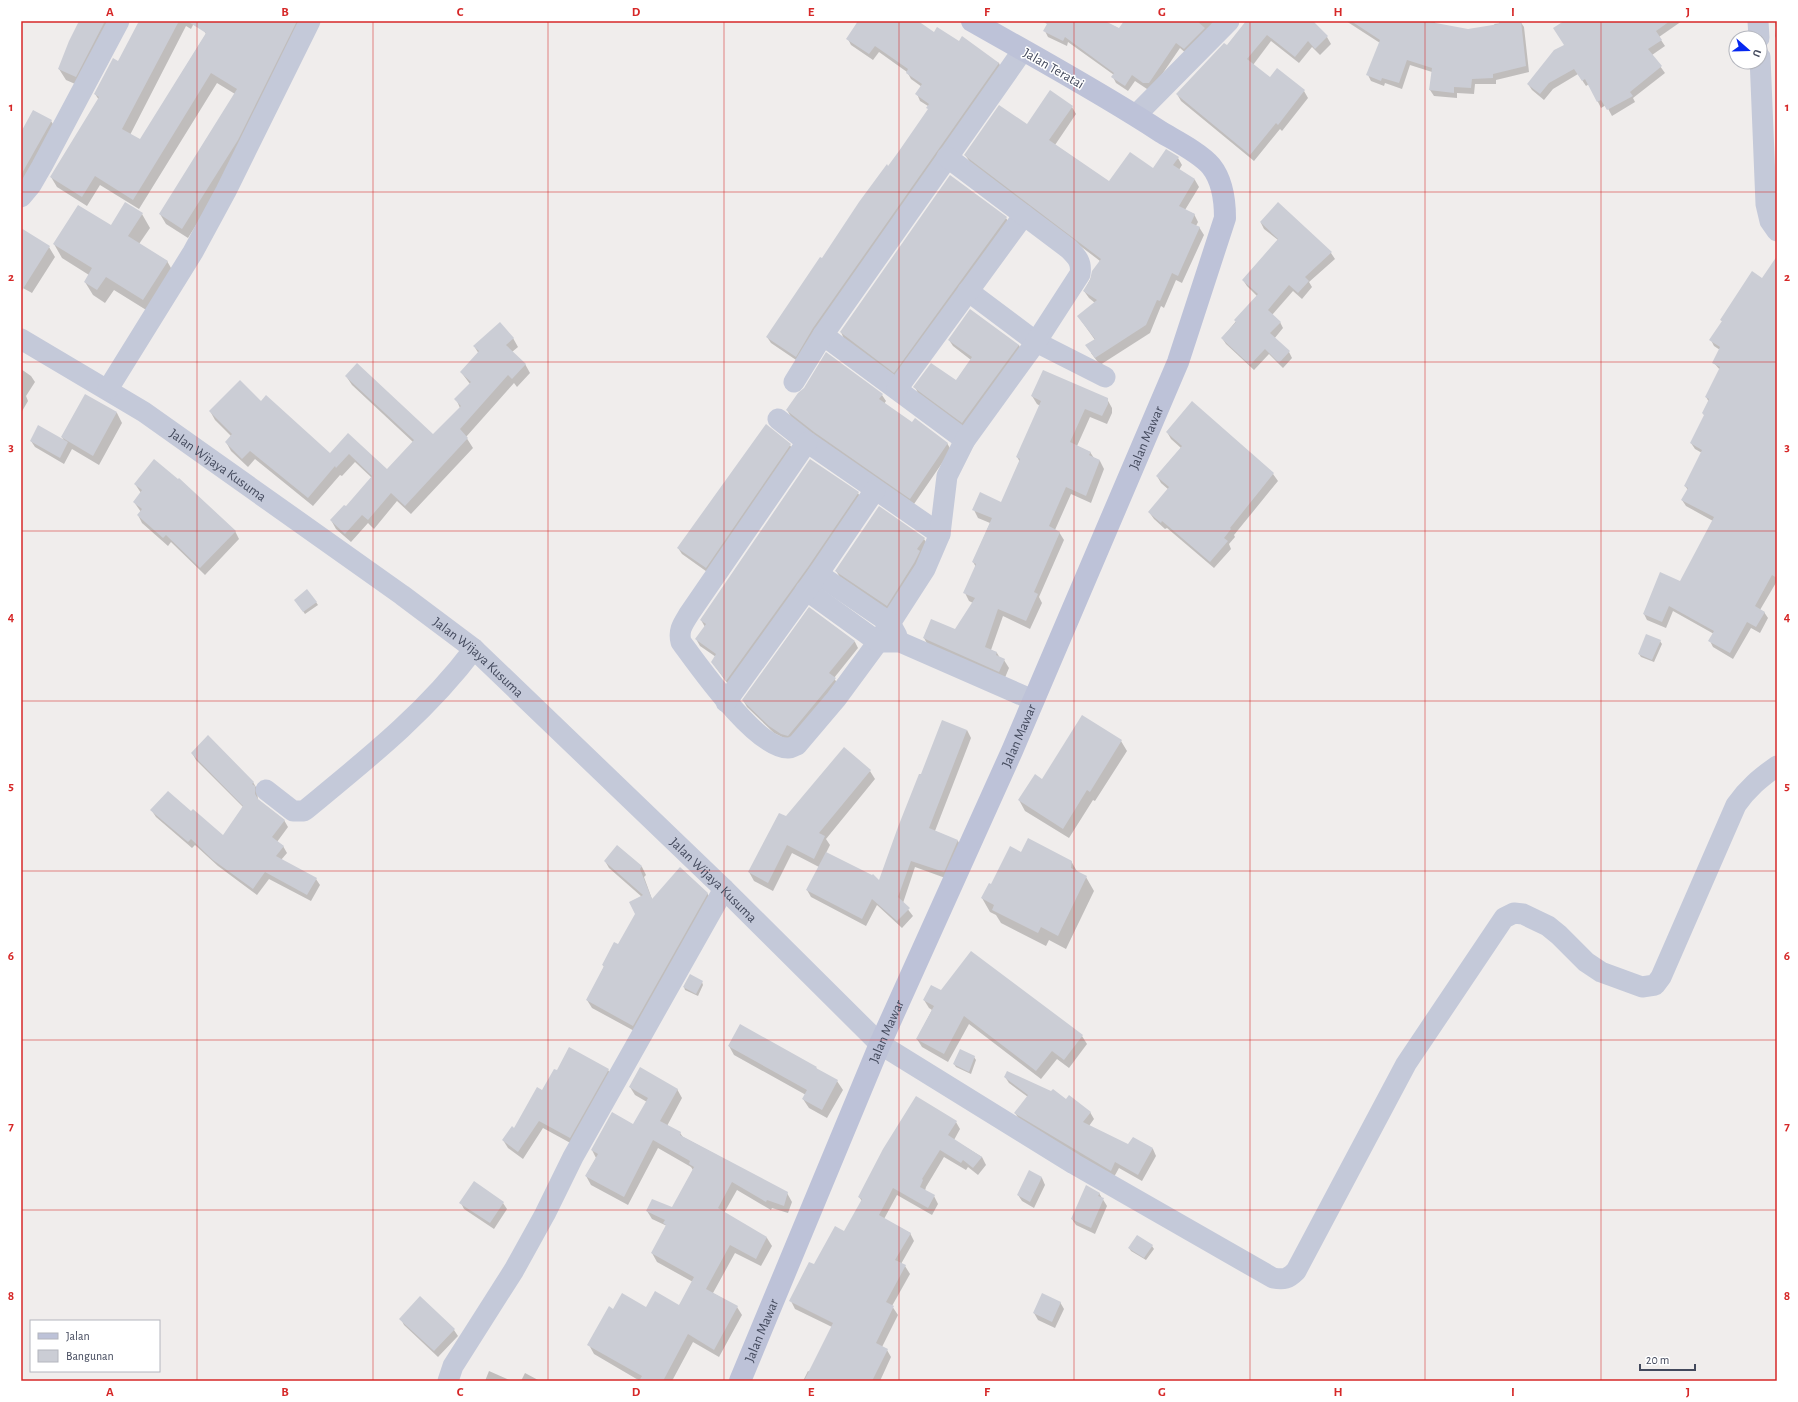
<svg xmlns="http://www.w3.org/2000/svg" width="1798" height="1402" viewBox="0 0 1798 1402" font-family="'Alegreya Sans',sans-serif">
<style>
.shadow{fill:#0003}
.building{fill:#cbcdd5}
.lines{fill:none;stroke-linecap:round;stroke-linejoin:round}
.street{stroke:#c4c9d9;stroke-width:21}
.secondary{stroke:#bdc2d8;stroke-width:22}
.grid{fill:none;stroke:#d62828;stroke-width:1;stroke-opacity:0.55}
.labels{text-anchor:middle;stroke-width:3;stroke-linejoin:round;paint-order:stroke}
.street-label{font-size:14px;fill:#43495c;stroke:#fff}
.neatline{fill:none;stroke:#d62828;stroke-width:1.5}
.grid-label{font-size:13px;text-anchor:middle;font-weight:bold;fill:#d62828}
</style>
<rect width="100%" height="100%" fill="#f0edec"/>
<path class="shadow" d="M80,21H117L82,87L66,80L59,69Z
M140,21H195L191,29L186,26L130,135L140,141L206,34L204,31L211,21H309L243,150L188,238L166,224L160,214L235,94L217,83L139,209L100,185L87,206L57,187L51,177L99,100L95,94L118,63Z
M860,21H916L934,33L959,43L999,63L1002,70L799,362L771,343L767,337L929,110L928,106L920,101L917,94L922,87L911,79L907,72L879,52L873,60L851,45L848,39Z
M1049,21H1103L1122,30L1126,21H1214L1188,55L1180,48L1152,89H1147L1135,81L1128,91L1116,83L1113,77L1114,75L1068,42L1067,46L1048,37L1045,31Z
M1247,21H1312L1327,37L1331,44L1320,55L1312,47L1299,63L1271,41L1253,65L1270,78L1304,91L1308,98L1282,131L1280,129L1254,161L1181,101L1177,94L1227,46Z
M1346,21H1436L1434,24L1452,33L1497,29L1494,24L1520,21L1524,27L1529,72L1496,80V84H1475L1474,94L1457,93V98L1434,96L1430,90L1432,72L1410,65L1402,89L1385,83L1384,86L1371,81L1368,75L1380,43Z
M1565,21H1682L1659,37L1665,46L1652,55L1665,73L1633,98L1635,102L1612,116L1606,105L1601,108L1589,84L1586,86L1578,74L1553,89L1544,100L1532,90L1528,84L1565,45Z
M1772,21H1777V40L1775,36L1776,28L1775,22Z
M1072,107L1076,114L1055,145L1109,182L1153,169L1178,158L1182,165L1179,170L1195,180L1199,187L1185,210L1194,214L1198,222L1196,226L1199,227L1204,235L1182,283L1176,280L1164,308L1161,306L1150,333L1100,365L1091,353L1095,340L1078,316L1095,303L1089,298L1084,291L1100,261L970,162L965,155L1027,125Z
M51,121L55,127L21,186V134Z
M1278,204L1331,253L1335,259L1309,282L1312,287L1302,299L1293,291L1272,315L1280,322L1283,328L1274,339L1289,352L1292,358L1283,368L1269,354L1254,370L1226,344L1222,338L1257,296L1247,286L1243,280L1278,240L1264,229L1261,223Z
M142,214L150,228L139,244L167,261L175,275L151,313L114,290L105,303L93,295L85,282L89,275L62,258L54,244L111,227Z
M1006,218L1010,224L898,378L844,339L841,332Z
M21,229L49,247L55,257L32,293L21,287Z
M1777,258V581L1760,610L1764,612L1768,618L1760,633L1751,628L1733,659L1713,647L1710,641L1714,634L1673,611L1666,628L1647,620L1644,614L1681,582L1713,521L1686,506L1682,500L1688,490L1685,486L1702,453L1695,449L1691,443L1705,417L1703,413L1709,402L1706,397L1720,370L1714,363L1720,350L1714,346L1711,340L1723,322L1721,320L1763,279Z
M513,338L518,347L512,352L525,364L530,373L517,387L514,383L466,437L473,448L411,514L397,501L374,529L368,523L351,542L336,529L331,520L346,508L372,478L355,462L342,476L340,475L313,506L255,459L248,467L231,451L226,442L231,436L215,420L210,411L261,403L331,455L348,435L388,471L413,442L352,385L346,376L433,435L460,408L456,399L470,384L461,372L479,354L474,346Z
M949,340L1019,345L1022,352L966,429L918,393L915,387L956,381L971,360L953,346Z
M21,369L31,376L35,382L26,396L28,401L21,413Z
M882,395L886,401L884,404L912,423L947,443L951,450L914,504L819,439L791,417L787,410Z
M85,396L117,413L122,423L99,465L72,449L64,464L35,447L31,441H64L62,437Z
M1032,396L1107,399L1112,408V413L1107,424L1090,417L1077,446L1090,452L1094,458L1100,461L1104,469L1091,503L1071,494L1055,530L1059,532L1064,540L1039,597L1042,603L1030,629L1003,616L991,650L997,653L1000,658L1004,660L1009,668L1004,680L929,647L924,638L956,630L973,603L969,601L965,593L976,567L973,562L990,523L978,518L974,510L1002,503L1020,462L1017,457L1040,406L1037,404Z
M1167,432L1273,474L1278,481L1234,535L1235,537L1229,544L1231,549L1214,568L1167,528L1165,529L1154,519L1149,512L1169,490L1161,483L1157,476L1181,448L1171,439Z
M790,445L794,452L710,574L682,554L678,548Z
M135,484L235,531L239,539L205,575L171,542L168,546L142,523L138,515L141,512L134,502L141,493Z
M858,493L862,500L730,687L712,662L716,657L700,646L696,639L705,627L701,620Z
M924,539L928,545L891,612L840,577L836,571Z
M316,602L318,605L305,614L297,603Z
M809,608L855,642L858,648L834,678L839,686L792,742L774,733L747,707L743,700Z
M1660,641L1662,644L1654,662L1641,657L1639,654Z
M967,730L971,738L935,831L958,841L962,848L948,879L915,867L903,903L913,916L902,928L877,905L866,926L811,897L807,890L819,867L792,853L773,891L754,881L749,872L787,818L870,771L875,779L826,839L830,845L826,853L880,882L922,776Z
M1121,741L1127,751L1095,801L1093,800L1069,838L1025,811L1019,800L1043,780Z
M192,753L253,782L257,789L258,800L284,820L288,827L277,842L283,846L287,853L281,860L316,879L320,885L311,901L269,879L257,895L218,866L195,845L192,848L156,817L152,811L223,837L243,807L196,760Z
M617,846L642,867L646,875L644,877L652,899L707,893L712,901L638,1033L592,1008L587,1000L604,967L603,965L619,945L636,914L642,897L609,868L605,861Z
M1022,853L1071,861L1078,873L1086,877L1094,891L1066,949L1049,940L1046,946L1001,923L996,915L990,912L982,898L991,885Z
M702,982L703,985L698,996L685,990L684,987Z
M941,991L1082,1036L1087,1044L1069,1068L1057,1059L1041,1079L969,1024L948,1062L922,1047L917,1039L932,1010L929,1008L924,1000Z
M740,1026L816,1068L818,1070L837,1081L843,1090L827,1118L809,1108L803,1099L806,1095L734,1055L729,1046Z
M974,1057L976,1060L971,1074L956,1067L954,1064Z
M608,1070L613,1077L574,1145L543,1128L523,1159L508,1148L503,1140L514,1130L557,1072Z
M1005,1077L1067,1101L1090,1112L1094,1119L1089,1126L1129,1146L1133,1138L1153,1149L1156,1156L1142,1181L1119,1168L1114,1177L1019,1119L1015,1113L1028,1097L1009,1083Z
M630,1087L677,1089L682,1098L667,1126L680,1133L683,1137L787,1193L792,1202L788,1213L772,1208L771,1210L737,1190L724,1213L767,1238L772,1246L761,1266L735,1253L713,1293L737,1307L742,1315L719,1357L693,1342L672,1381H640L594,1354L589,1345L614,1310L679,1306L693,1282L657,1262L652,1253L667,1226L652,1219L647,1211L672,1209L693,1170L691,1167L658,1148L628,1205L591,1185L586,1176L596,1158L592,1150L634,1125L647,1102L635,1095Z
M956,1122L960,1129L954,1140L982,1157L986,1165L978,1175L968,1167L966,1170L944,1157L926,1187L925,1191L934,1196L938,1204L932,1215L897,1195L884,1219L910,1233L914,1241L901,1264L905,1266L910,1274L892,1306L898,1315L882,1347L887,1350L891,1357L880,1381H803L808,1371L810,1372L832,1327L795,1309L791,1301L815,1266L844,1233L862,1201L859,1197Z
M1030,1172L1042,1178L1045,1185L1034,1208L1022,1201L1018,1195Z
M1099,1193L1107,1206L1095,1234L1076,1225L1072,1219Z
M461,1203H503L507,1209L494,1229L464,1209Z
M1152,1246L1154,1249L1146,1260L1131,1251L1129,1248Z
M1060,1302L1064,1309L1055,1328L1038,1320L1034,1313Z
M401,1319L454,1330L458,1336L438,1357L404,1325Z
M489,1371L512,1381H485Z
M525,1373L540,1381H521Z"/>
<path class="building" d="M79,21H105L76,77L58,69L69,41Z
M139,21H179L122,129L140,139L206,33L187,21H297L238,140L182,229L159,214L237,89L211,73L133,200L95,176L82,197L50,177L99,97L94,94L113,58L118,61Z
M858,21H918L934,32L937,27L959,41L962,36L999,63L813,328L796,357L766,337L820,257L822,258L859,202L887,164L888,166L899,151L928,109L926,108L929,104L915,94L922,84L906,73L908,69L875,46L869,54L846,39Z
M1042,21H1105L1119,28L1124,21H1197L1205,28L1184,49L1176,43L1149,83H1143L1132,75L1125,86L1111,77L1114,73L1065,37L1063,41L1043,31L1047,24Z
M1246,21H1313L1328,36L1315,49L1308,41L1295,57L1267,35L1247,59L1270,77L1277,68L1305,90L1278,125L1276,123L1250,155L1176,94L1224,43L1227,45Z
M1351,21H1425L1468,29L1499,24V22L1521,21L1526,66L1493,74V78L1472,79L1471,88L1454,87V93L1429,90L1432,68L1407,60L1399,83L1382,78L1381,81L1366,75L1380,40Z
M1564,21H1670L1656,31L1662,40L1648,49L1662,66L1630,92L1633,96L1607,110L1601,100L1597,102L1585,79L1582,81L1574,69L1549,83L1540,94L1527,84L1554,50L1564,45L1553,28Z
M1050,90L1073,106L1049,140L1109,181L1130,152L1153,168L1166,149L1179,157L1173,165L1195,179L1179,206L1195,214L1191,223L1200,227L1178,276L1172,273L1160,301L1157,300L1146,325L1095,358L1085,345L1095,339L1077,316L1097,300L1083,291L1090,280L1092,271L1101,259L964,155L999,105L1027,124Z
M33,110L52,120L21,175V132Z
M950,175L1007,217L894,373L840,332Z
M125,202L143,213L128,236L168,261L143,300L106,277L97,290L84,282L92,268L53,244L78,205L111,225Z
M1278,202L1332,252L1305,277L1309,281L1298,293L1289,285L1268,310L1281,322L1270,333L1290,351L1279,363L1265,349L1250,365L1221,338L1236,322L1234,320L1258,294L1242,280L1278,239L1260,222Z
M21,228L50,246L21,292Z
M1777,256V578L1772,575L1755,606L1765,612L1756,627L1747,622L1730,653L1708,641L1714,631L1669,606L1662,622L1643,614L1660,572L1680,581L1714,517L1681,500L1688,488L1684,486L1702,450L1690,443L1704,415L1702,413L1709,399L1705,397L1720,367L1712,363L1720,347L1709,340L1722,321L1720,320L1752,271L1762,278Z
M970,309L1019,345L962,423L913,387L931,363L956,380L972,357L948,340Z
M500,322L514,338L506,345L526,364L512,379L508,375L460,429L468,438L405,506L391,493L368,520L362,515L345,534L330,520L344,505L346,506L372,476L349,454L336,468L335,466L308,498L250,451L242,459L225,442L232,434L209,411L240,380L261,401L266,395L330,453L348,433L387,469L414,440L345,376L357,363L433,434L461,406L454,399L471,382L460,372L479,351L473,346Z
M826,352L883,394L879,399L882,401L912,422L915,418L948,443L910,499L814,432L786,410L798,393L804,388Z
M1043,370L1108,398V404L1102,416L1085,409L1070,442L1091,452L1089,455L1100,460L1086,496L1066,487L1049,526L1060,532L1034,592L1038,594L1026,621L998,609L985,647L997,652L996,655L1005,659L999,672L923,638L931,619L955,629L975,598L963,593L976,564L972,562L992,518L972,510L980,492L1001,502L1020,459L1016,457L1041,401L1031,396Z
M85,394L117,412L93,456L61,437Z
M1192,401L1274,473L1230,528L1231,529L1224,538L1228,541L1210,562L1162,521L1161,523L1148,512L1169,487L1156,476L1182,446L1166,432Z
M766,424L791,444L706,568L677,548Z
M38,425L68,442L60,458L30,441Z
M154,459L178,479L179,478L236,531L200,568L166,535L163,538L137,515L142,509L133,502L142,490L134,484Z
M810,459L859,492L808,567L726,681L711,662L716,654L695,639L706,624L700,620Z
M879,506L925,538L917,549L920,551L914,563L887,606L835,571Z
M307,589L317,602L303,612L294,600Z
M809,607L855,641L829,673L836,678L788,736L781,734L769,726L742,700Z
M1646,634L1661,640L1652,660L1638,654Z
M1082,715L1122,740L1090,792L1087,790L1063,829L1018,800L1035,774L1042,779Z
M942,720L967,730L929,828L958,840L944,872L911,861L898,897L910,908L897,921L872,899L862,919L806,890L826,852L872,875L873,874L879,880L898,827L919,774H921Z
M208,735L254,782L252,784L255,786V794L258,799L285,820L272,837L284,846L276,856L317,878L307,895L265,872L253,889L213,860L191,839L188,842L150,810L168,791L191,811L193,809L223,835L243,806L191,753Z
M844,747L871,770L819,833L825,836L814,859L787,845L768,883L748,872L779,813L786,816Z
M1028,838L1072,861L1071,868L1087,876L1058,936L1041,927L1038,933L992,910L994,905L981,898L989,883L991,884L1010,846L1021,852Z
M617,845L642,866L640,869L652,899L680,867L708,893L633,1026L586,1000L604,966L602,965L614,942L618,944L635,914L629,902L643,895L604,861Z
M971,951L1083,1035L1064,1060L1052,1051L1036,1071L964,1016L944,1054L916,1039L934,1006L923,1000L931,985L941,990Z
M690,974L703,981L696,994L683,987Z
M740,1024L817,1067L816,1068L838,1080L822,1110L802,1099L807,1090L728,1046Z
M569,1047L609,1069L570,1138L539,1121L518,1152L502,1140L512,1126L514,1128L537,1087L542,1090L554,1069L557,1070Z
M960,1049L975,1056L969,1072L953,1064Z
M640,1067L678,1089L660,1121L681,1132L680,1135L788,1192L784,1206L767,1200L766,1202L732,1182L718,1208L767,1237L756,1259L730,1245L706,1289L738,1306L714,1350L688,1334L663,1381H639L642,1376L587,1345L609,1306L613,1309L622,1293L646,1307L655,1291L679,1305L694,1277L651,1253L666,1225L663,1223L665,1220L646,1211L652,1199L672,1207L694,1167L689,1164L690,1161L653,1140L624,1197L585,1176L598,1154L591,1150L612,1112L633,1124L648,1098L629,1087Z
M1007,1071L1051,1091L1053,1089L1066,1099L1069,1095L1091,1112L1083,1122L1128,1144L1133,1137L1153,1148L1138,1175L1115,1162L1111,1171L1014,1113L1028,1095L1004,1077Z
M916,1096L957,1121L948,1135L982,1157L973,1168L963,1160L961,1163L940,1150L922,1179L923,1180L920,1187L935,1195L928,1208L893,1188L879,1215L911,1233L895,1260L906,1265L886,1302L894,1306L876,1343L888,1349L872,1381H804L833,1323L789,1301L809,1262L814,1264L835,1226L844,1231L862,1199L858,1197L883,1149Z
M1029,1170L1042,1177L1030,1202L1017,1195Z
M474,1181L504,1202L490,1223L459,1203Z
M1086,1185L1100,1193L1098,1196L1104,1198L1091,1228L1071,1219Z
M1137,1235L1153,1245L1144,1258L1128,1248Z
M1042,1293L1061,1302L1052,1322L1033,1313Z
M420,1296L455,1329L434,1351L399,1319Z"/>
<g class="lines">
<g class="street">
<path d="M1758,21L1759,38"/>
<path d="M1760,57L1766,204L1770,221L1777,231"/>
<path d="M1136,115L1229,21"/>
<path d="M21,197L31,185L42,166L119,21"/>
<path d="M968,291L1036,342L1105,377"/>
<path d="M823,335L965,440"/>
<path id="s1" d="M21,339L144,412L402,595L474,649L724,889L880,1044L1074,1164L1273,1278C1284,1280 1288,1279 1296,1271L1406,1064L1504,918L1514,913L1523,914L1548,926L1559,935L1586,962L1601,972L1642,987L1655,985L1661,977L1736,805C1748,788 1760,778 1777,766"/>
<path d="M794,382L823,335L1023,50"/>
<path d="M108,389L193,252L226,191L310,21"/>
<path d="M897,389L1024,215"/>
<path d="M778,419L807,442L940,534"/>
<path d="M807,442L689,614C683,624 678,630 681,642C698,665 758,751 789,748C791,748 794,746 797,745L836,699L878,642L925,569L940,534L947,476L965,440L1036,342L1080,274C1082,262 1077,257 1069,249L947,157"/>
<path d="M818,574L890,623L897,636"/>
<path d="M806,590L878,642H900L1033,700"/>
<path d="M726,702L818,574L875,490"/>
<path d="M266,790L293,811H304C366,760 425,714 474,649"/>
<path d="M448,1381L453,1366L514,1270L545,1214L573,1157L724,889"/>
</g>
<path class="secondary" id="s2" d="M740,1381L880,1044L1012,751L1178,362L1225,218C1225,201 1223,181 1211,166C1200,153 1176,141 1161,132C1100,92 1035,57 972,21"/>
</g>
<path class="grid" d="M197,21V1381M373,21V1381M548,21V1381M724,21V1381M899,21V1381M1074,21V1381M1250,21V1381M1425,21V1381M1601,21V1381M21,192H1777M21,362H1777M21,531H1777M21,701H1777M21,871H1777M21,1040H1777M21,1210H1777"/>
<g class="labels">
<g class="street-label">
<text transform="translate(1054 68) rotate(30)" y="5">Jalan Teratai</text>
<text dy="5" stroke="none"><textPath href="#s2" startOffset="1027">Jalan Mawar</textPath></text>
<text dy="5" stroke="none"><textPath href="#s1" startOffset="234">Jalan Wijaya Kusuma</textPath></text>
<text dy="5" stroke="none"><textPath href="#s1" startOffset="558">Jalan Wijaya Kusuma</textPath></text>
<text dy="5" stroke="none"><textPath href="#s2" startOffset="703">Jalan Mawar</textPath></text>
<text dy="5" stroke="none"><textPath href="#s1" startOffset="882">Jalan Wijaya Kusuma</textPath></text>
<text dy="5" stroke="none"><textPath href="#s2" startOffset="379">Jalan Mawar</textPath></text>
<text dy="5" stroke="none"><textPath href="#s2" startOffset="55">Jalan Mawar</textPath></text>
</g>
</g>
<rect width="1798" height="1402" fill="none" stroke="#ffffff" stroke-width="44"/>
<rect x="30" y="1320" width="130" height="52" fill="#ffffff" stroke="#b4b6be"/>
<rect x="38" y="1333" width="20" height="6" fill="#bdc2d8" stroke="#b4b6be"/>
<text x="66" y="1340" font-size="12" fill="#43495c">Jalan</text>
<rect x="38" y="1350" width="20" height="12" fill="#cbcdd5" stroke="#b4b6be"/>
<text x="66" y="1360" font-size="12" fill="#43495c">Bangunan</text>
<g transform="translate(1748 50) rotate(110)"><circle r="19" fill="#ffffff" stroke="#b4b6be"/>
<path d="M0-3L7 15L0 10L-7 15Z" fill="#0628f0"/>
<text y="-6" font-size="11" font-weight="bold" text-anchor="middle" fill="#43495c">U</text>
</g>
<path d="M1640 1364v6h55v-6" fill="none" stroke="#43495c" stroke-width="2"/>
<text x="1646" y="1364" font-size="12" fill="#43495c" stroke="#ffffff" stroke-width="3" paint-order="stroke">20 m</text>
<rect x="22" y="22" width="1754" height="1358" class="neatline"/>
<g class="grid-label">
<text x="110" y="16">A</text>
<text x="285" y="16">B</text>
<text x="460" y="16">C</text>
<text x="636" y="16">D</text>
<text x="811" y="16">E</text>
<text x="987" y="16">F</text>
<text x="1162" y="16">G</text>
<text x="1338" y="16">H</text>
<text x="1513" y="16">I</text>
<text x="1688" y="16">J</text>
<text x="11" y="111">1</text>
<text x="1787" y="111">1</text>
<text x="11" y="281">2</text>
<text x="1787" y="281">2</text>
<text x="11" y="451">3</text>
<text x="1787" y="451">3</text>
<text x="11" y="621">4</text>
<text x="1787" y="621">4</text>
<text x="11" y="790">5</text>
<text x="1787" y="790">5</text>
<text x="11" y="960">6</text>
<text x="1787" y="960">6</text>
<text x="11" y="1130">7</text>
<text x="1787" y="1130">7</text>
<text x="11" y="1300">8</text>
<text x="1787" y="1300">8</text>
<text x="110" y="1396">A</text>
<text x="285" y="1396">B</text>
<text x="460" y="1396">C</text>
<text x="636" y="1396">D</text>
<text x="811" y="1396">E</text>
<text x="987" y="1396">F</text>
<text x="1162" y="1396">G</text>
<text x="1338" y="1396">H</text>
<text x="1513" y="1396">I</text>
<text x="1688" y="1396">J</text>
</g>
</svg>
